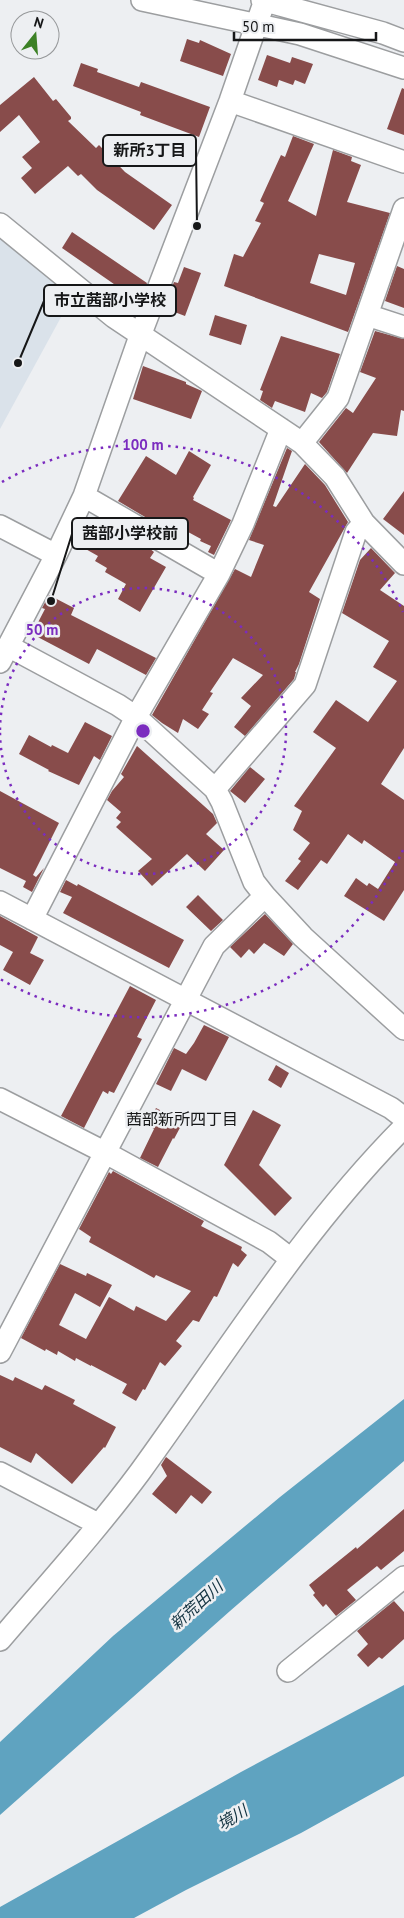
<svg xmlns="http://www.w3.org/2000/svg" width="404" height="1918" viewBox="0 0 404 1918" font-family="'PT Sans','Noto Sans JP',sans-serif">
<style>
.built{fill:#dae2ea}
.water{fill:#5fa3c0}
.building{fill:#884c4b;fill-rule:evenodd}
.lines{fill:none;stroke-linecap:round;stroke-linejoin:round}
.minor-casing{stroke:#9c9ea0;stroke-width:24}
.minor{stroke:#fff;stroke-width:21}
.ring{fill:none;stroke:#7b2cbf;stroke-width:2.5;stroke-dasharray:2.5 5}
.labels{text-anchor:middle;stroke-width:5;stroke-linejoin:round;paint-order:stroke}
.neighbourhood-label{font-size:16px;fill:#161718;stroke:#edeff2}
.water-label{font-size:16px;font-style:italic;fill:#11313f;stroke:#edeff2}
.centre{fill:#7b2cbf;stroke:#edeff2;stroke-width:2.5}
.ring-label{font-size:15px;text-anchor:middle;font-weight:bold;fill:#7b2cbf;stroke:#edeff2;stroke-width:5;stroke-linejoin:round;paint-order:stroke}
.leader{fill:none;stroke:#161718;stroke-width:2}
.callout-dot{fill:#161718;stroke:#edeff2;stroke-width:2}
.callout{fill:#edeff2;stroke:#161718;stroke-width:2}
.callout-label{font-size:16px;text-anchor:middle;font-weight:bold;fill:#161718}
</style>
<rect width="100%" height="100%" fill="#edeff2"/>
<path class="built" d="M0,237L72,297L0,429Z"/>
<path class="water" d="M404,1399V1461L230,1611L0,1815V1742L113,1636L280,1497Z
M404,1685V1776L301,1833L186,1890L134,1918H0V1907L241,1772Z"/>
<path class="building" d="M187,39L199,43L200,40L231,54L223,76L180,61Z
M267,55L290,63L292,57L313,64L305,84L295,80L293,85L279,80L277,87L258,80Z
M81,63L98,69L97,72L139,87L141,82L210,107L199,137L140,115L141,112L73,86Z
M34,77L53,101L56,99L71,117V119L68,121L96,148L99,145L125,172L172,205L154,230L97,190L81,174L78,176L68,166L35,194L21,178L32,168L22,157L40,142L19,115L0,132V105Z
M402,88L404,89V135L387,129Z
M293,136L314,144L288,201L316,216L333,150L352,157L351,161L361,165L347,202L390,213L348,332L224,286L234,254L243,257L261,223L255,221L264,203L260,201L281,155L285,157ZM319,254L355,263L346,295L310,283Z
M72,232L147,283L141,299L126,289L124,291L62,248Z
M397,266L404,269V308L385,301Z
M184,267L201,273L185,316L164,308L174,282L178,283Z
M215,315L247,325L241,345L209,335Z
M375,331L404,339V411L401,410L397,436L373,433L347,473L319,442L346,408L353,413L376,378L360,372Z
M281,336L340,354L327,392L322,398L311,393L305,412L275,401L272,408L260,400L263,391L260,390Z
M143,366L186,382V384L202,391L191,419L133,399Z
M287,448L292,451L273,506L276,507L305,464L325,485L348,522L309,592L320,599L299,664L295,672H296L294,679L245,736L234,727L251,706L241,698L263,675L233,658L210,692L213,693L202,710L209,714L198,729L183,719L178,733L162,723L152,715L235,569L251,577L264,545L249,540Z
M189,451L211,465L193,497L194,498L193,500L231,520L214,555L208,552L211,546L200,541L201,539L166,520L162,527L118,501L146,456L176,475Z
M404,491V535L383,519Z
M98,520L149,548L154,552L150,558L166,567L140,612L118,599L126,584L105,572L107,568L95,561L98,556L75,543L85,524L93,529Z
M371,548L395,573L380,590L404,606V748L381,784L404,800V890L384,921L344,896L356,878L367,886L369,883L378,889L395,862L364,840L362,844L348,834L327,864L321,860L298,890L285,881L301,861L298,859L310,843L293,830L302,811L294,806L336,748L313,732L336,700L368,722L397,681L373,667L389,641L342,613L360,560Z
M49,595L74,608L71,615L156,658L146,675L97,649L89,664L32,634L45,609L42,608Z
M85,722L112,736L100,760L94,756L79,785L48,771L49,770L19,754L29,735L51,747L52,745L68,753Z
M137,746L213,814L217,823L206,834L224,850L205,871L187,854L152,886L138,871L152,859L116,827L121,822L116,818L121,812L107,800L112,791L124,777L121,774Z
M250,767L265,779L245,803L230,791Z
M0,791L59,823L33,875L36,877L44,868L32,892L23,887L26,881L0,868Z
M66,880L77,886L78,884L184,940L169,968L63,913L72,897L60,892Z
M198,895L223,920L211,931L186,907Z
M265,914L293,944L284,956L264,943L254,954L249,949L241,958L230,947Z
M0,916L38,937L30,953L44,960L30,985L3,970L13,952L0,945Z
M130,986L156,1000L137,1037L142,1039L114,1093L109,1091L108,1094L103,1091L84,1128L61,1116Z
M204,1025L229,1037L206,1081L182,1069L171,1091L156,1084L174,1048L186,1054L194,1043Z
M276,1065L289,1073L281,1088L268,1080Z
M156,1108L183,1122L174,1139L173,1138L158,1167L140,1158L154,1129L147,1125Z
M253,1110L281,1125L259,1165L292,1198L275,1216L224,1165Z
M113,1171L204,1221L201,1226L242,1247L241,1250L247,1255L238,1267L233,1263L217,1297L214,1296L199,1322L193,1320L176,1341L182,1346L165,1366L160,1362L145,1390L143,1389L136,1401L122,1393L127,1384L91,1365V1366L76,1358L75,1361L58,1351L57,1355L46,1349L45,1351L21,1338L60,1264L86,1276L87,1273L112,1285L100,1307L75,1293L59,1325L86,1339L109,1297L134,1311L136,1306L166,1321L191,1291L156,1275L154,1278L89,1242L91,1237L79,1229L109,1172L111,1174Z
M0,1375L13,1381L15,1377L42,1390L45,1385L75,1400L73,1404L116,1427L105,1448L104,1447L72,1484L36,1453L31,1463L0,1447Z
M166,1457L212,1492L202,1504L191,1495L176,1514L152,1494L167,1476L161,1465Z
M404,1509V1551L381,1570L377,1566L347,1590L356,1600L336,1616L326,1604L323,1607L313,1595L315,1593L309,1585L356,1547L357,1549Z
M394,1601L404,1612V1639L382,1659L379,1657L368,1667L357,1655L368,1644L357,1631Z"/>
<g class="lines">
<g class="minor-casing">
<path id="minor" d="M142,0L300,34L404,68
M262,0L383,33L404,41
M230,101L404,162
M0,224L114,317L302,443L335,477L364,523L404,564
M367,315L404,327
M302,443L338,398L404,209
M84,496L219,574
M0,526L56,555
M8,646L118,705L136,717L215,789L222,802L254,882L265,896L303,937L404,1029
M0,662L56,555L84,496L140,336L230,101L265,0
M215,789L305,685L356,532L364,523
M0,902L391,1108L404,1118
M32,919L136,717L219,574L243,524L281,429
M0,1099L106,1153L269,1242L291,1259
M0,1352L214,946L265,896
M0,1473L98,1524
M0,1640C47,1585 97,1530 140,1472C225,1355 301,1231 404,1127
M288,1671L404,1577"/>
</g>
<use href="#minor" class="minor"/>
</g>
<g class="ring">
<path d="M0 730A143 143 0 1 1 0 732"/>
<path d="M403 850A286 286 0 0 1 0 979M2 482A286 286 0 0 1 403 612"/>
</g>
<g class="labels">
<g class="neighbourhood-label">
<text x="182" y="1125">茜部新所四丁目</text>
</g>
<g class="water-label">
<text transform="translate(196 1605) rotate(-42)" y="6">新荒田川</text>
<text transform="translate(232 1817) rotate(-31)" y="6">境川</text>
</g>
</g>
<circle cx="143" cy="731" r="8" class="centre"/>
<g class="ring-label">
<text x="143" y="450">100 m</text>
<text x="42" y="635">50 m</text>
</g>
<path class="leader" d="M197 226L196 150M18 363L44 301M51 601L72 534"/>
<g class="callout-dot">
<circle cx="197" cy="226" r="5"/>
<circle cx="18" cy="363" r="5"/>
<circle cx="51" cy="601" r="5"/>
</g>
<g class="callout">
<rect x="103" y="135" width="93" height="31" rx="5"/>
<rect x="44" y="285" width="132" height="31" rx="5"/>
<rect x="72" y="518" width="116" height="31" rx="5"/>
</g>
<g class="callout-label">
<text x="150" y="156">新所3丁目</text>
<text x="110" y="306">市立茜部小学校</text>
<text x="130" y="539">茜部小学校前</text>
</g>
<g transform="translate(35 35) rotate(17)"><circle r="24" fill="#edeff2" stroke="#97999b"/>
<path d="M0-4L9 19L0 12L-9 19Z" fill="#3c8125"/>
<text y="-8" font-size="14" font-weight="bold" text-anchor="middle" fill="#161718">N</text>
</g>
<path d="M234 32v8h142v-8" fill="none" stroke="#161718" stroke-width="2.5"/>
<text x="242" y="32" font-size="15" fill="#161718" stroke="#edeff2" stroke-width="4" paint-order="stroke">50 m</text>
</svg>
